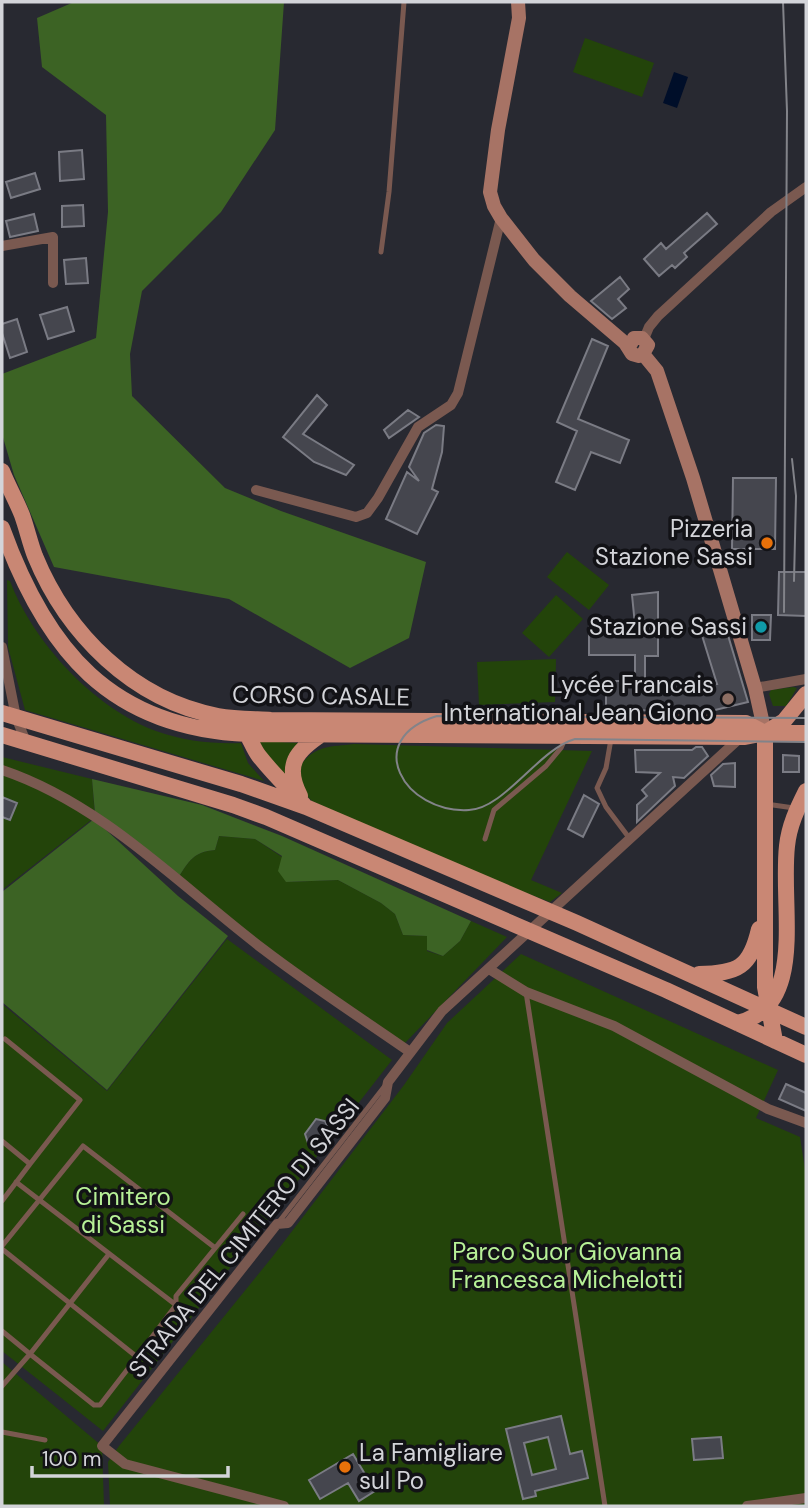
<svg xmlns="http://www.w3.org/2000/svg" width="808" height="1508" viewBox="0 0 808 1508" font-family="'DM Sans',sans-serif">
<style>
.green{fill:#23440a}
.forest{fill:#3c6324}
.water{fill:#000e29}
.building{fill:#45464e;stroke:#7a7b84;stroke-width:2;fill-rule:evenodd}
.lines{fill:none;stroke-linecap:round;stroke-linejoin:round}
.lane{stroke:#7a5950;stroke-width:5}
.street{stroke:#7a5950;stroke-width:10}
.secondary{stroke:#a77365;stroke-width:14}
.primary{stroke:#c98774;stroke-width:16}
.tram{stroke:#828389;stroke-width:2}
.food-dot{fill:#e8710a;stroke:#121216;stroke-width:2.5}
.culture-dot{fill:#0f9aa8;stroke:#121216;stroke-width:2.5}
.education-dot{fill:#8d6e63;stroke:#121216;stroke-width:2.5}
.labels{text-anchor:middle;stroke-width:7;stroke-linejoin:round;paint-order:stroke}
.poi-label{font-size:24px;fill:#d3d4d9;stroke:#121216;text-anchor:end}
.street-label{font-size:24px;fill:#d3d4d9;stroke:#121216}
.park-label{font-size:24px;fill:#b7f197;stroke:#121216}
</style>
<rect width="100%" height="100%" fill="#282931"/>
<path class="green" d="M585,38L654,63L642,97L573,72Z
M567,552L609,585L589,610L547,577Z
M7,580L10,581C33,642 94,708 156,731C183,741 213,744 241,743L248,763L264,781L25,710L8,647Z
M556,595L583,619L549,657L522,633Z
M556,659L555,702L479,705L477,662Z
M793,687L797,688L786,706H773L769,694L771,690Z
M258,741L300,743L287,762L286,782Z
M354,744L592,751L531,880L562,893L550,902L450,864L312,801L303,792L298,770C312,745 329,747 354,744Z
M2,757L92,779L95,817L2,890Z
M219,836L255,839L282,857L286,882L338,880L381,903L395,914L403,935L427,936V951L443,956L460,941L471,921L507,937L405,1043L266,948L178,878C189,861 193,852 215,850Z
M227,939L392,1060L103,1431L2,1351V1004L107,1091Z
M521,954L778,1070L756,1118L800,1137L806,1176V1506H110L108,1462L119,1446L273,1256L404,1085L447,1023Z
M2,1362L102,1446L104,1506H2Z"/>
<path class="forest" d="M74,2H284L275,130L221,212L142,291L130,354L132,396L225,488L281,511L426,562L409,638L350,668L229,599L54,567L14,475L2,434V374L96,338L108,212L106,115L42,67L37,18Z
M92,779L202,805L282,836L471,921L460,941L443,956L427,950V936L403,935L395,914L381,903L338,880L286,882L278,871L282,856L255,839L219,836L215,850C193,852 189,861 178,878L95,813Z
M94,819L178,896L228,936L107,1090L2,1002V892Z"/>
<path class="water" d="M674,72L688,77L677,108L663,103Z"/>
<path class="building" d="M82,150L84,179L60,181L59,152Z
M35,173L40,189L11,198L6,182Z
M83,205L84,226L62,227V206Z
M707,213L717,224L684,253L687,257L675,268L672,265L659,276L644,259L661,243L666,249Z
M34,214L38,231L10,237L6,221Z
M86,258L88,283L66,284L64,260Z
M620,277L629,289L618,299L626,308L612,319L591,301Z
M67,307L74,331L48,339L40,315Z
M17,319L27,352L10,358L2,333V324Z
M592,339L608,346L578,419L629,440L620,463L591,452L575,490L556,482L577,431L557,422Z
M317,395L327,405L303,434L354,465L346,475L314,462L283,437Z
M408,410L419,417L389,438L384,430Z
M436,425L444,426L442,452L432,489L438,492L417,534L386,519L407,472L419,481L409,467L424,433Z
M733,478H776L775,549H732Z
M779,572H806V616L778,615Z
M658,592V656H645V684H717L700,629L724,622L748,702L711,711L606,710V681H635V655H589V624H606V634L636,635L632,595Z
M752,615H771L770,640H752Z
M696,747H702L708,756L684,778L673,777L675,786L637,822V805L647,796L642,790L660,773L636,772L635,750H692Z
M783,755L799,756V772H783Z
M735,763V787L714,786L711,775L723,764Z
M584,795L599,804L583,837L568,829Z
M2,797L17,803L10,820L2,817Z
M786,1084L806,1093V1111L779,1099Z
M316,1119L325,1121L329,1129L318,1144H313L308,1143L305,1134Z
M561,1416L570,1454L582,1451L588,1478L535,1491L536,1496L523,1499L506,1429ZM548,1437L556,1469L532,1475L524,1443Z
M721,1437L723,1458L694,1460L692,1439Z
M353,1454L375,1491L359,1501L348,1483L320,1499L309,1480Z"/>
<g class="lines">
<path class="lane" d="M381,252L389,192L404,2
M611,739L606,768L597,788L606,807L630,839
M766,804L794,808
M485,839L494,810L546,766L561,748L565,739
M526,992L605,1506
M2,1141L30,1164L80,1100L5,1039
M16,1182L176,1305
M2,1201L30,1164
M278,1223L384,1087
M2,1246L83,1146L214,1247
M2,1249L137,1357L176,1305V1296L243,1214
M2,1331L30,1354L109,1254
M2,1386L30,1354L94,1405H100L137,1357
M2,1432L45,1440"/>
<path class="street" d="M2,246L53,237V283
M644,339L649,327L658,316L771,212L806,187
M256,490L356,517L367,513L378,498L418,427L451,405L458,393L501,218
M2,647L16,717L26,742
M755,688L806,679
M2,770C103,804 179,885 263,949C310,985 361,1018 410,1052
M489,969L526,992L614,1026L768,1109L806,1123
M284,1506L125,1464L102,1446L277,1224L288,1223L385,1098L388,1082L442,1011L741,737
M747,1506L806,1498"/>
<path class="secondary" d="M518,2L519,18L498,130L490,192L494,206L501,218L534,260L570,296L625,343L632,354L639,356L643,354
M629,347L634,338H642L648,345L643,354
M643,354L657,371L693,478L755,688L765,733"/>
<path class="primary" d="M2,471C8,486 16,500 22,515C27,529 30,543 35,556C67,634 133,700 218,716C235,719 254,719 271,720L746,723L765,733
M2,528C46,650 110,728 248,734L745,737L765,733H806
M2,713L241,784L306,807L577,923L806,1027
M242,728C250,736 252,747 259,756C273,774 289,789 304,805
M765,733V987L775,1041
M765,733L784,721L806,694
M2,735L233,805L266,817L666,990L806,1055
M300,796C284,765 296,751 322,734
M699,974C738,973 750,968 759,929
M737,1023C808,1007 780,908 787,846C789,826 797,809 806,791"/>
<path class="tram" d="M783,2L787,111L784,612
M792,459L796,496L794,581
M806,718L437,716C361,739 404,814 469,810C504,809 539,749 575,739L806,742"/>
</g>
<g class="food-dot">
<circle cx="767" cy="543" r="7"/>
<circle cx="345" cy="1467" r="7"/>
</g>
<circle class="culture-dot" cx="761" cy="627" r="7"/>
<circle class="education-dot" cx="728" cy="699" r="7"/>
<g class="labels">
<g class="poi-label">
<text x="753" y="537">Pizzeria<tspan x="753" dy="28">Stazione Sassi</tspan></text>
<text x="747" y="635">Stazione Sassi</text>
<text x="714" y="693">Lycée Francais<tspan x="714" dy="28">International Jean Giono</tspan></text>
<text x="359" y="1461" text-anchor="start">La Famigliare<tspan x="359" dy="28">sul Po</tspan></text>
</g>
<g class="street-label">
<text transform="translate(321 696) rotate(1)" y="8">CORSO CASALE</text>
<text transform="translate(244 1238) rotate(-51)" y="8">STRADA DEL CIMITERO DI SASSI</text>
</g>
<g class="park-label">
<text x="123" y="1205">Cimitero<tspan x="123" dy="28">di Sassi</tspan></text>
<text x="567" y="1260">Parco Suor Giovanna<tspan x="567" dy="28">Francesca Michelotti</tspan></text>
</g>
</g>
<rect width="808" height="1508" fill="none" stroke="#d3d4d9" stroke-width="7"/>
<path d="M32 1466v10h196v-10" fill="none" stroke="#d3d4d9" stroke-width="3.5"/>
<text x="42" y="1466" font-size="21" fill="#d3d4d9" stroke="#121216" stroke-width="5" paint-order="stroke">100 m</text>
</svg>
